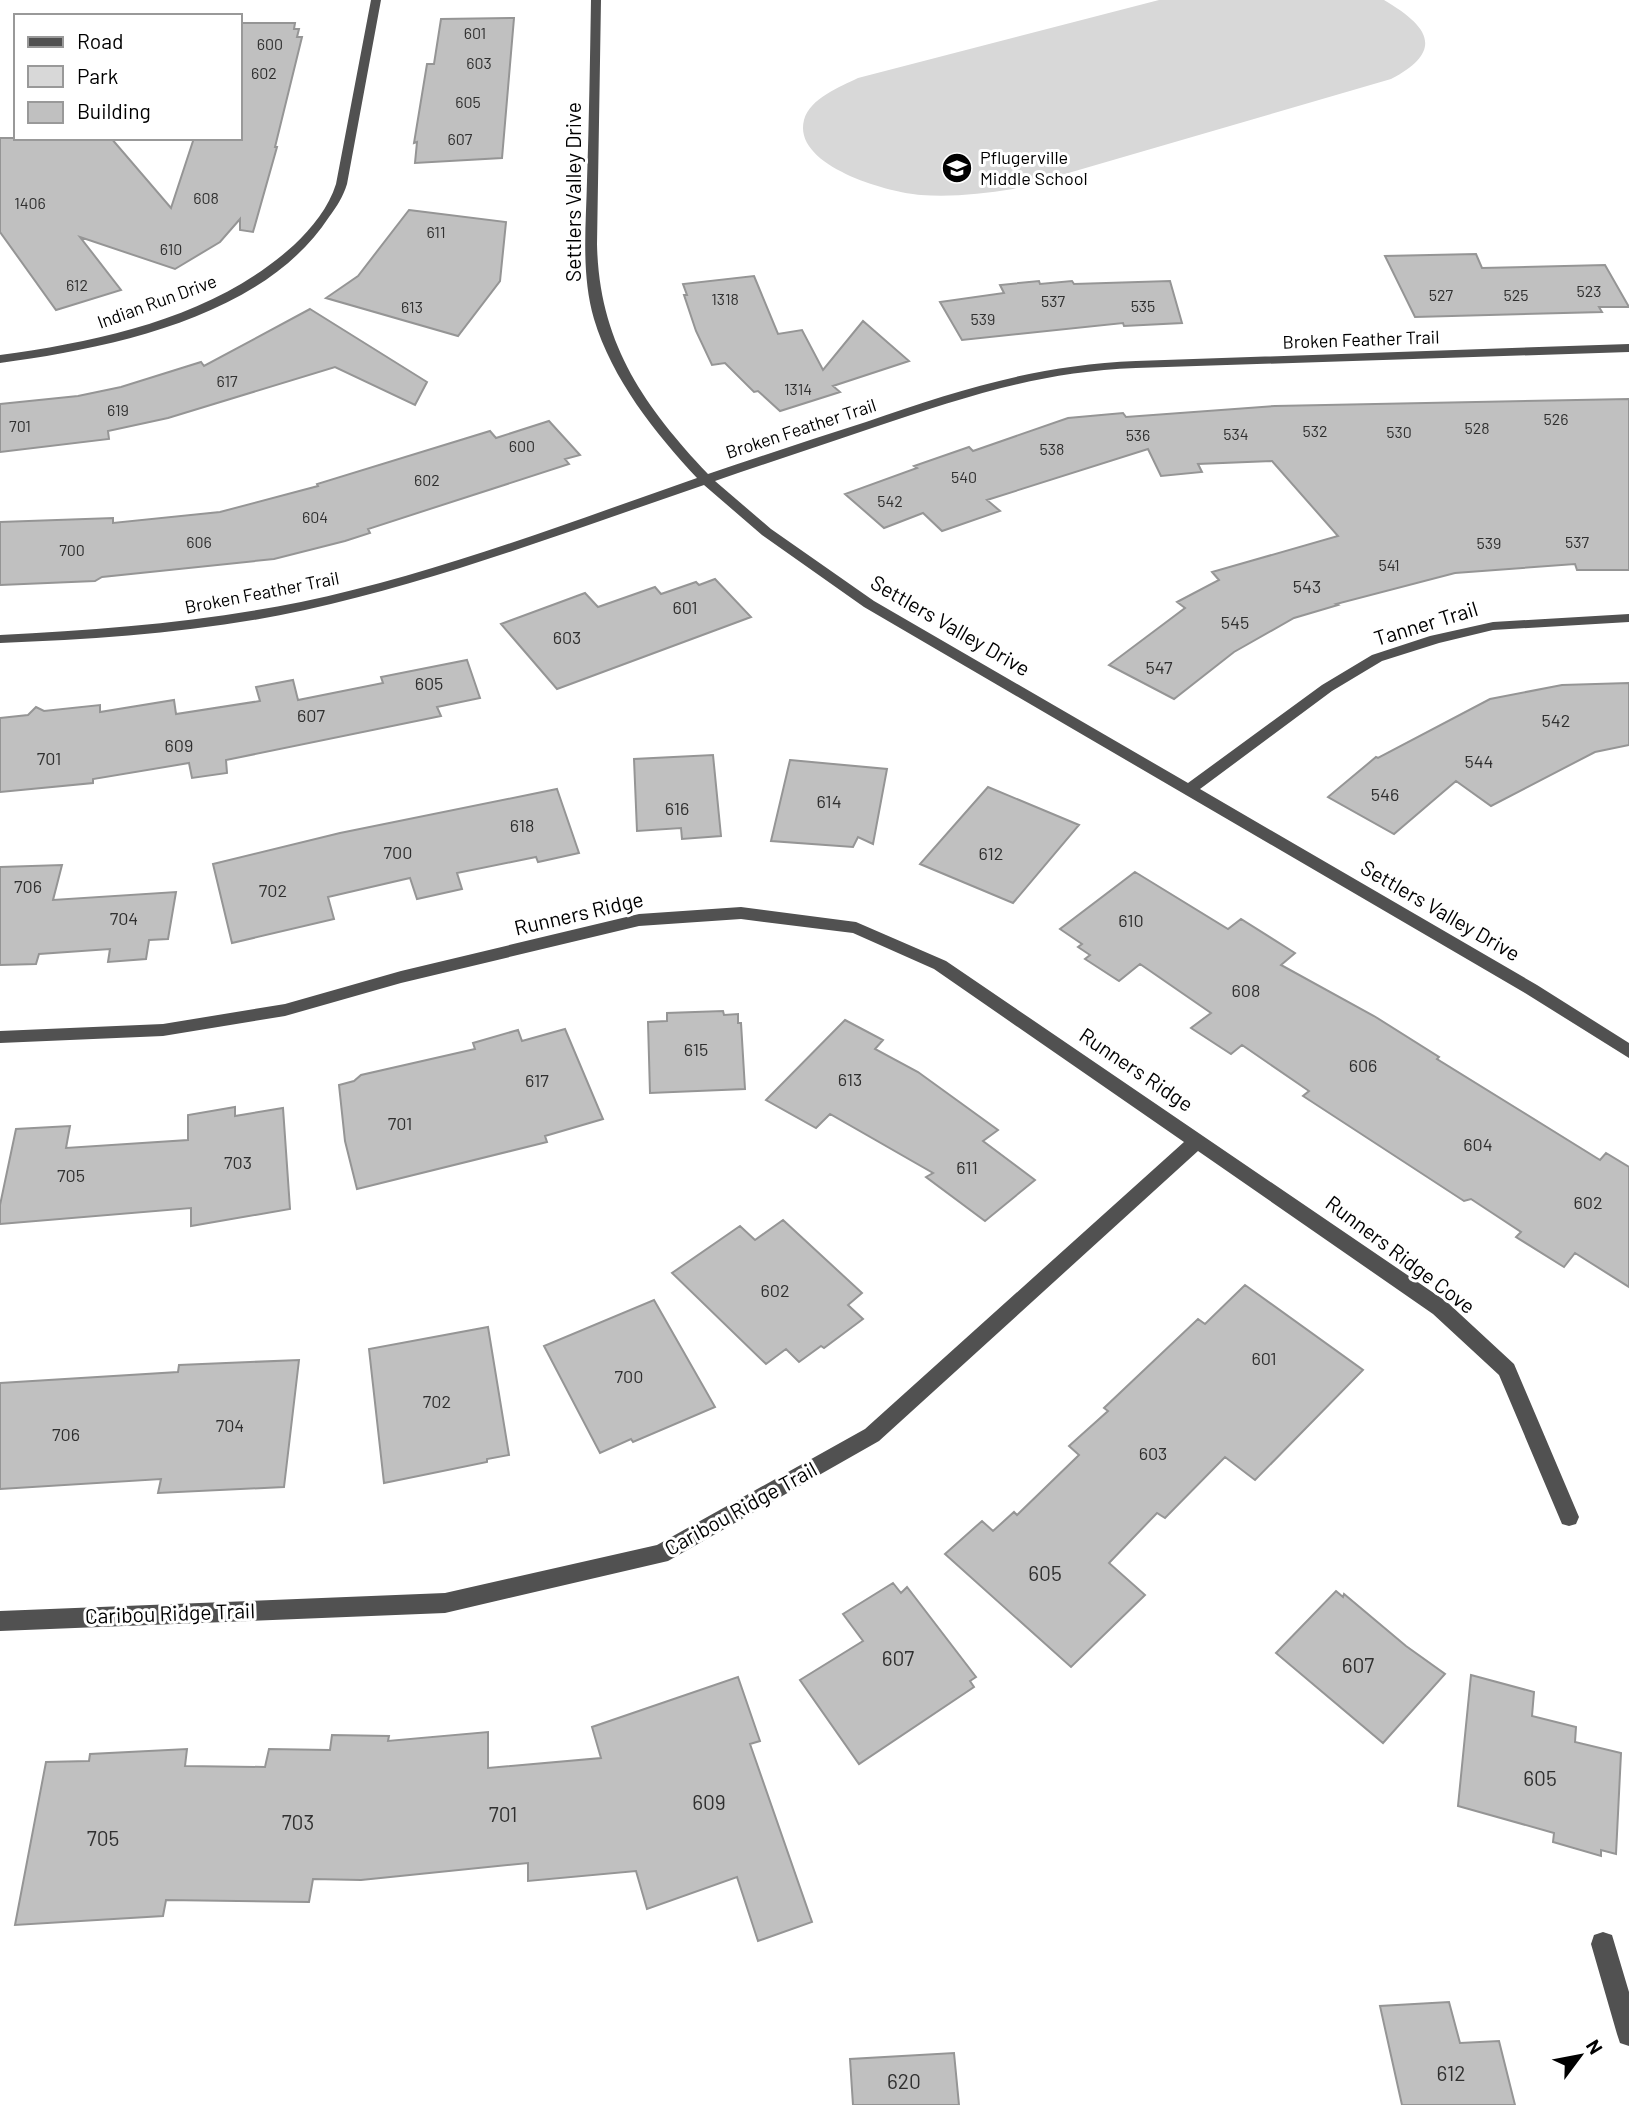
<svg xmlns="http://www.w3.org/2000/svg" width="1629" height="2105" viewBox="0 0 1629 2105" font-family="Barlow,sans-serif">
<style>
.green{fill:#d8d8d8}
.building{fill:#c0c0c0;stroke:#959595;stroke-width:2}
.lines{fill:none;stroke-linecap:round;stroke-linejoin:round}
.minor{fill:#515151;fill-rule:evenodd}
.labels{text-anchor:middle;stroke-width:6;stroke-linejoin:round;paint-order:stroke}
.far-number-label{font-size:16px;fill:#303030}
.far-poi-label{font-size:18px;fill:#000;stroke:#fff;text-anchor:start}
.far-street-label{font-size:18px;fill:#000;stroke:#fff}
.number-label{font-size:18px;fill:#303030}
.street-label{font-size:21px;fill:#000;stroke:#fff}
.near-number-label{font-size:21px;fill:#303030}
</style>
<rect width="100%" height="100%" fill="#fff"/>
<path class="green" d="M1159,0H1384C1428,26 1446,50 1391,79L1013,189C982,194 952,197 921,195C889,193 792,166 804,120C810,98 840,87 858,78Z"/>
<path class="building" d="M514,18L502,158L415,163L417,142L414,143L427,64H434L441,19Z
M240,23H295L294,29H299L297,37H302L275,147H277L253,232L240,230V219L220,242L175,269L80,237L121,290L56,310L0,232V138H111L171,208L194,138H240Z
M409,210L506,222L500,281L458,336L326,298L358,276Z
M1476,254L1482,268L1605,265L1629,307H1599L1602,312L1415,317L1385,256Z
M754,276L778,334L802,330L823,370L863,321L909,361L833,386L840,392L780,411L758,391L754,392L725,363L712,365L696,331L684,295H687L683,284Z
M1039,281L1040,284L1072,281L1074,284L1170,281L1182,323L1124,326L1123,323L962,340L940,302L1004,293L1000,285Z
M310,309L427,382L415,405L335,367L168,418L108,431L109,439L0,452V404L78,396L121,387L201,362L204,366Z
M1629,399V570H1577L1575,564L1455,573L1336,604L1338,605L1294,618L1234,652L1174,699L1109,665L1185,608L1177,602L1219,580L1212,572L1338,536L1272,461L1198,464L1202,472L1161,476L1148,449L987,500L1000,511L942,531L923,513L884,528L845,494L917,468L914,466L969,447L973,451L1068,418L1123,413L1126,417L1275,406Z
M549,421L580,455L565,459L569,464L368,529L370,533L345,541L274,559L102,577L95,581L0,585V522L113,518V523L220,512L318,486L317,484L490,431L496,438Z
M715,579L751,617L557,689L501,624L585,593L598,607L655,587L661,594L696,582L699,585Z
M467,660L480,698L437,707L441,716L226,760L227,773L192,778L189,763L93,779V783L0,792V718L28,715L36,707L44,711L100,705V712L174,700L176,714L260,701L256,687L293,680L298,700L383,683L381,677Z
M1629,683V745L1595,752L1491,806L1456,781L1394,834L1328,797L1376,757L1378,758L1490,699L1562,685Z
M713,755L721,836L682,839L681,828L637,831L634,759Z
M790,760L887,769L873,844L858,837L853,847L771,841Z
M988,787L1079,825L1013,903L920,864Z
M557,789L579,853L538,862L536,857L457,873L462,889L417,899L410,878L328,897L334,919L232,943L213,864L340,833Z
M62,865L53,900L176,892L168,939L149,940L146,959L108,962L110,949L39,954L36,964L0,965V867Z
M1135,872L1228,929L1241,919L1295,953L1281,965L1374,1016L1439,1057L1437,1059L1600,1160L1606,1153L1629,1167V1287L1575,1253L1564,1267L1516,1237L1521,1232L1471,1199L1464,1201L1303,1096L1309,1091L1242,1045L1231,1054L1191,1028L1211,1013L1140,964L1119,981L1085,959L1090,955L1078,947L1082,944L1060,929Z
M723,1011L724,1015L738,1014V1023H741L745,1089L650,1093L648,1022L667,1021V1013Z
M845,1020L883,1040L875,1049L918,1072L998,1130L983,1141L1035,1180L985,1221L926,1177L933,1173L830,1114L816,1128L766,1100Z
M565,1029L603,1119L545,1136L547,1142L357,1189L345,1141L339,1085L354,1081L361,1075L475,1049L473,1043L518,1030L522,1041Z
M235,1107V1116L283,1108L290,1209L191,1226V1208L0,1224V1205L16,1129L70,1126L66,1148L188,1140V1115Z
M783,1220L862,1293L848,1305L863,1319L824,1348L821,1346L799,1362L786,1349L766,1364L672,1273L740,1226L755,1240Z
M1245,1285L1363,1370L1255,1480L1225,1457L1165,1518L1157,1513L1109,1563L1145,1595L1071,1667L945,1554L982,1521L993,1531L1014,1512L1017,1515L1079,1455L1069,1446L1108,1411L1104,1408L1198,1319L1205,1324Z
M654,1300L715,1407L633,1442L631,1439L600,1453L544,1346Z
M488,1327L509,1455L487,1459V1462L384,1483L369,1349Z
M299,1360L284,1487L158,1493L161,1479L0,1489V1383L178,1372L179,1365Z
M893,1583L901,1593L907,1587L976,1677L970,1681L974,1687L859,1764L800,1680L863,1641L843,1614Z
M1336,1591L1343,1597L1344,1594L1406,1646L1445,1674L1383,1743L1276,1653Z
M1471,1675L1534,1692L1532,1716L1576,1727L1575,1742L1621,1753L1616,1854L1601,1850V1856L1553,1842L1554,1833L1458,1806Z
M738,1677L760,1741L750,1744L812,1922L758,1941L737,1877L647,1909L636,1871L528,1881V1863L361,1880L313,1879L309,1902L166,1900L163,1916L15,1925L46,1762L89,1761L90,1754L187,1749L185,1766L265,1767L269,1749L330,1750L332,1735L389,1736L388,1741L488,1732V1768L601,1758L592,1727Z
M1449,2002L1460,2043L1499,2041L1515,2105H1402L1380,2006Z
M954,2053L959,2105H853L850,2059Z"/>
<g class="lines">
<path class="minor" d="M371,0H381L347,184C343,197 337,206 329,217C264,317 111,348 0,363V355C103,341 215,317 294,245C312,228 329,207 336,184Z
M591,0H601L597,244C599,342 643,405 708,474C761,456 813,439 866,422C958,390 1037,365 1136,361L1629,344V352L1136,368C1037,372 965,397 872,428C820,446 767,463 715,481L771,529L874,601L1188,783L1322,685L1372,655L1430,636L1493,622L1629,614V622L1493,630L1439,643L1382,661L1332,691L1200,789L1537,985L1629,1043V1058L1525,993L864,607L762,535L704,485C572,530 441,580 305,610C205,632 102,639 0,643V635C101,630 202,622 301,602C436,574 567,523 697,478C655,433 612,379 594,319C581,274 586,226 587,181C589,121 590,60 591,0Z
M741,907L856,922L946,961L1447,1302L1514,1364L1579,1517L1576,1524L1569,1526L1562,1524L1499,1375L1433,1314L1198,1151L879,1441L668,1561L445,1613L0,1631V1611L445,1593L657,1545L865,1429L1184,1142L934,969L853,933L741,919L639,926L401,983L285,1016L163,1036L0,1043V1031L163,1024L285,1004L401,971L639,914Z
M1603,1932L1612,1935L1629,1992V2046L1620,2043L1617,2034L1591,1944L1594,1935Z"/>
</g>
<defs>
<g id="school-disc" transform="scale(1.575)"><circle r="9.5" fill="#000" stroke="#fff"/><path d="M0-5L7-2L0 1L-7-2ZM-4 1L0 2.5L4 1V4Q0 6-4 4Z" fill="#fff"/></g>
</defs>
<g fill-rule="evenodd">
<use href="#school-disc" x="957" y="168"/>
</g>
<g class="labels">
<g class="far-number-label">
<text x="475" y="39">601</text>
<text x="270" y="50">600</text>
<text x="479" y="69">603</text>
<text x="264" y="79">602</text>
<text x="468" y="108">605</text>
<text x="460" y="145">607</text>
<text x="206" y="204">608</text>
<text x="30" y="209">1406</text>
<text x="436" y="238">611</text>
<text x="171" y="255">610</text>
<text x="77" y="291">612</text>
<text x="1589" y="297">523</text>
<text x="1441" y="301">527</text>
<text x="1516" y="301">525</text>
<text x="725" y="305">1318</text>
<text x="1053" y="307">537</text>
<text x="1143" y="312">535</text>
<text x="412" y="313">613</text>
<text x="983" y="325">539</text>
<text x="227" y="387">617</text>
<text x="798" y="395">1314</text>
<text x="118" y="416">619</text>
<text x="1556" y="425">526</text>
<text x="20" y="432">701</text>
<text x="1477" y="434">528</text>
<text x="1315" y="437">532</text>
<text x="1399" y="438">530</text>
<text x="1236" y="440">534</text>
<text x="1138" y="441">536</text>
<text x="522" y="452">600</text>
<text x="1052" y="455">538</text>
<text x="964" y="483">540</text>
<text x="427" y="486">602</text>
<text x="890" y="507">542</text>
<text x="315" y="523">604</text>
<text x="199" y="548">606</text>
<text x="1577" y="548">537</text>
<text x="1489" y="549">539</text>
<text x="72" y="556">700</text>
<text x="1389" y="571">541</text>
</g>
<g class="far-poi-label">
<text x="980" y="164">Pflugerville<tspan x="980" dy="21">Middle School</tspan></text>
</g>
<g class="far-street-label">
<text transform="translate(157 302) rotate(-20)" y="6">Indian Run Drive</text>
<text transform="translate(1361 340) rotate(-2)" y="6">Broken Feather Trail</text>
<text transform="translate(801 429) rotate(-18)" y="6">Broken Feather Trail</text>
<text transform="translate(262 593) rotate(-11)" y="6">Broken Feather Trail</text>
</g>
<g class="number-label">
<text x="1307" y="593">543</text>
<text x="685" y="614">601</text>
<text x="1235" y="629">545</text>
<text x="567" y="644">603</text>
<text x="1159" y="674">547</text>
<text x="429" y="690">605</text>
<text x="311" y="722">607</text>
<text x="1556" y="727">542</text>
<text x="179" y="752">609</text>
<text x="49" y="765">701</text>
<text x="1479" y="768">544</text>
<text x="1385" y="801">546</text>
<text x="829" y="808">614</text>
<text x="677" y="815">616</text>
<text x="522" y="832">618</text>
<text x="398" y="859">700</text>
<text x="991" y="860">612</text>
<text x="28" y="893">706</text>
<text x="273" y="897">702</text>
<text x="124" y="925">704</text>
<text x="1131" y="927">610</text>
<text x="1246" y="997">608</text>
<text x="696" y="1056">615</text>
<text x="1363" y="1072">606</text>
<text x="850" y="1086">613</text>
<text x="537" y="1087">617</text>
<text x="400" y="1130">701</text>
<text x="1478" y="1151">604</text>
<text x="238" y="1169">703</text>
<text x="967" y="1174">611</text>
<text x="71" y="1182">705</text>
<text x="1588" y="1209">602</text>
<text x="775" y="1297">602</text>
<text x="1264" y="1365">601</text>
<text x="629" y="1383">700</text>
<text x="437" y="1408">702</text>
<text x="230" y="1432">704</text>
<text x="66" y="1441">706</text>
<text x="1153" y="1460">603</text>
</g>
<g class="street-label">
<text transform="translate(574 192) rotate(-90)" y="7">Settlers Valley Drive</text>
<text transform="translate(1426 624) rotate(-17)" y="7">Tanner Trail</text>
<text transform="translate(950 626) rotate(30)" y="7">Settlers Valley Drive</text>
<text transform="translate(1440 911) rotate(30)" y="7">Settlers Valley Drive</text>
<text transform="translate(579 914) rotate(-13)" y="7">Runners Ridge</text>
<text transform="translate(1136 1070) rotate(34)" y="7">Runners Ridge</text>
<text transform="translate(1400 1255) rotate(37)" y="7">Runners Ridge Cove</text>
<text transform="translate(741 1509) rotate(-29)" y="7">Caribou Ridge Trail</text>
<text transform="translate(170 1614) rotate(-2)" y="7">Caribou Ridge Trail</text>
</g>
<g class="near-number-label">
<text x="1045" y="1581">605</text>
<text x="898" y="1666">607</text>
<text x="1358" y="1673">607</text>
<text x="1540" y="1786">605</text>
<text x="709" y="1810">609</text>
<text x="503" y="1822">701</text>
<text x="298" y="1830">703</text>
<text x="103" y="1846">705</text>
<text x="1451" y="2081">612</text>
<text x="904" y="2089">620</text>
</g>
</g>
<rect x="14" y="14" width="228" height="126" fill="#ffffff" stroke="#999999" stroke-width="2"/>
<rect x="28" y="37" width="35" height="10" fill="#515151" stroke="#999999" stroke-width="2"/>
<text x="77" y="49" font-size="21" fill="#000000">Road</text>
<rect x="28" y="66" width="35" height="21" fill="#d8d8d8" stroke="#999999" stroke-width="2"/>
<text x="77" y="84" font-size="21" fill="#000000">Park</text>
<rect x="28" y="102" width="35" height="21" fill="#c0c0c0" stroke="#999999" stroke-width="2"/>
<text x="77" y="119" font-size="21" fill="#000000">Building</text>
<g transform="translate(1580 2056) rotate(58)" stroke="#ffffff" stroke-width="5" paint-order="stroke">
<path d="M0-5L12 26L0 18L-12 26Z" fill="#000000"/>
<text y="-10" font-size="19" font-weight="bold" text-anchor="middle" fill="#000000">N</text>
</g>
</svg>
